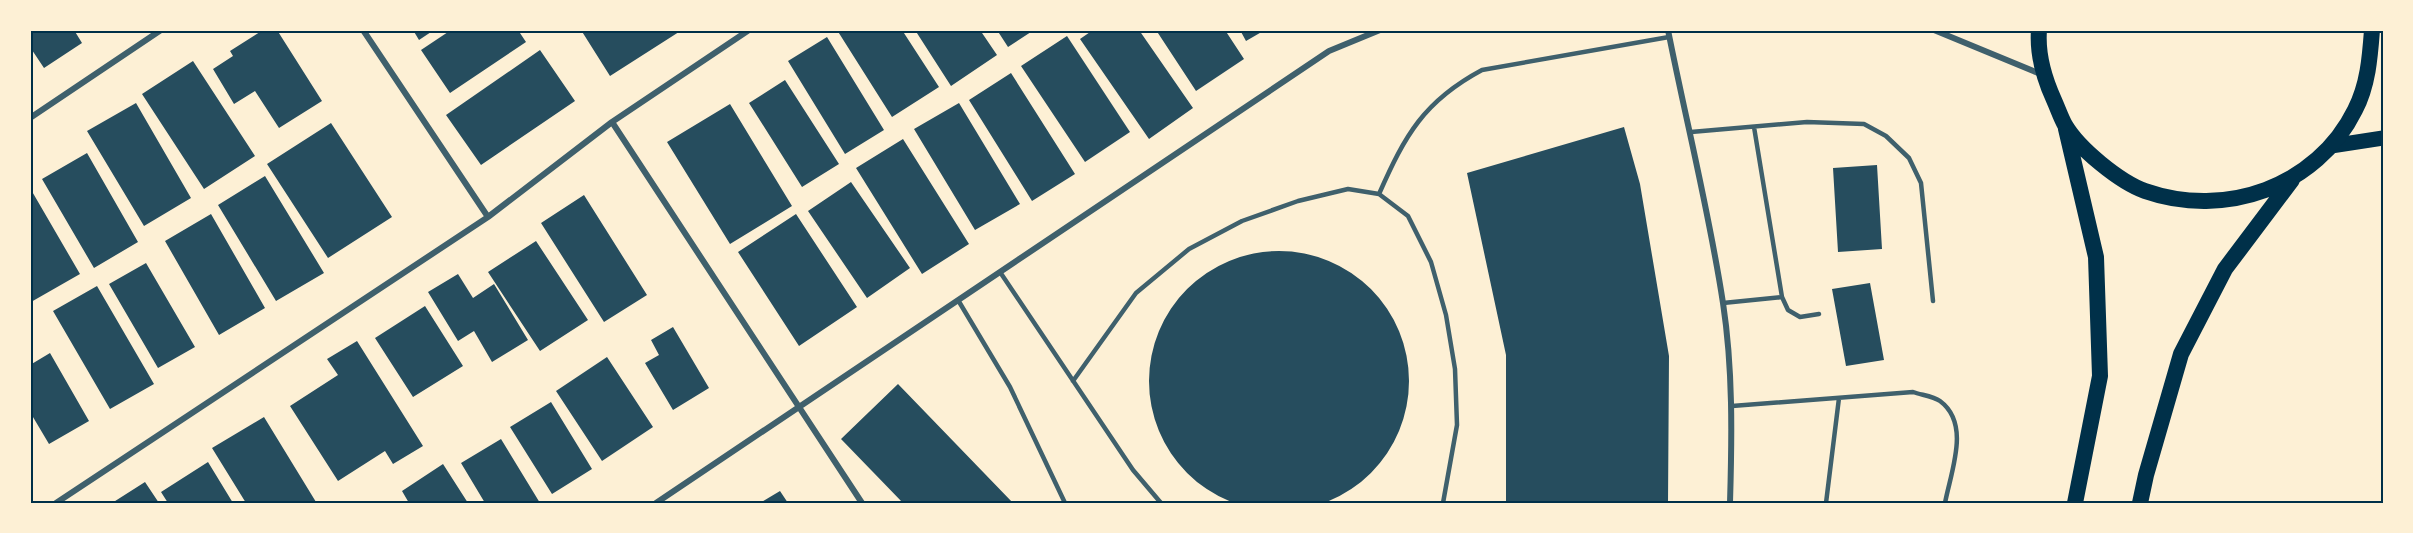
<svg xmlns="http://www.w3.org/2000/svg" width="2413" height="533" viewBox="0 0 2413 533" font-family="'Zilla Slab',serif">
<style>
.building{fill:#264d5e}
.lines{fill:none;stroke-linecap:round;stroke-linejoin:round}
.service{stroke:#3f606c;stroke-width:4.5}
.minor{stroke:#3f606c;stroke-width:6}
.primary{stroke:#003049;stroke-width:15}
.trunk{stroke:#003049;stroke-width:16}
.neatline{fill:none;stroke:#003049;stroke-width:2}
</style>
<rect width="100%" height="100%" fill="#fdf0d5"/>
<path class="building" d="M30,30H74L82,43L44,68L30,47Z
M263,30H277L322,101L279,128L255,91L234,104L213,69L233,56L230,51Z
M413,30H434L419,40Z
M451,30H518L526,42L450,93L421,50Z
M581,30H682L610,76Z
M837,30H902L939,87L892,117Z
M915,30H980L997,55L951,86Z
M997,30H1034L1008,47Z
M1093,30H1139L1193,108L1149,139L1080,39Z
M1156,30H1225L1244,59L1196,91Z
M1240,30H1265L1246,41Z
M1067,36L1130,132L1085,162L1021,66Z
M827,37L884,130L845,154L788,61Z
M540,50L575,101L481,165L446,115Z
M193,61L255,156L204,189L142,94Z
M1011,73L1075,174L1032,201L969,100Z
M785,80L839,164L802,187L749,103Z
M136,103L191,198L144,226L87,131Z
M959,103L1020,204L975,230L914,129Z
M730,104L792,206L730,244L667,142Z
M331,123L392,217L328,258L267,164Z
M1624,127L1640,184L1669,356L1668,503H1506V355L1467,173Z
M903,139L969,244L922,274L856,168Z
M87,153L138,242L94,268L42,179Z
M1877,165L1882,249L1838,252L1833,168Z
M265,176L324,273L276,301L218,205Z
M851,182L910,268L867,298L808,211Z
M30,188L80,274L31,302L30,301Z
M584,195L647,295L604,322L541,223Z
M211,214L265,308L219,335L165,241Z
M796,214L857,307L799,346L738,252Z
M536,241L588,320L540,351L488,272Z
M1149 381a130 130 0 1 1 260 0a130 130 0 1 1-260 0Z
M146,263L195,347L158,368L109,284Z
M458,274L473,298L494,284L528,340L492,362L474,331L458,341L428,292Z
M1870,283L1884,360L1846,366L1832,289Z
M97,286L154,384L110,409L53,311Z
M425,306L463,366L413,397L375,338Z
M673,327L709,388L673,410L645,363L659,355L651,340Z
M357,341L423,446L393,464L385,451L338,481L290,406L338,375L327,359Z
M50,353L89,421L49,444L30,412V365Z
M607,357L653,427L602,461L556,391Z
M898,384L1013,503H903L841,439Z
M551,402L592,469L552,494L510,427Z
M264,417L316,502L315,503H246L212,448Z
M501,439L540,503H485L461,463Z
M208,462L233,503H168L161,492Z
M443,464L468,503H409L402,491Z
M145,482L159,503H112Z
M780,491L788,503H760Z"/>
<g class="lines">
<path class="service" d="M1754,127L1782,297L1788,310L1800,317L1819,314
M1691,132L1807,122L1864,124L1886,136L1909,158L1921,183L1933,301
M1379,194C1405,135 1424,101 1482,70L1669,37
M1000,272L1133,470L1161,503
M958,300L1010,387L1065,503
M1723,303L1782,297
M1073,381L1136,293L1189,249L1242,221L1298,201L1348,189L1379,194L1408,216L1431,262L1446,315L1455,369L1457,425L1443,503
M1732,406L1913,392C1921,395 1933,396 1940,401C1971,424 1951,471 1945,503
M1826,503L1839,398"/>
<path class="minor" d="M363,30L488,217
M1668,30C1686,121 1709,211 1723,303C1733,369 1732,436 1730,503
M1934,30L2043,75
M30,118L161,30
M612,122L862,503
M56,503L488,217L612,122L749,30
M656,503L1329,51L1380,30"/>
<path class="primary" d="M2331,146L2383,138"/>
<path class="trunk" d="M2039,30C2037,55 2044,78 2054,100C2058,109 2061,118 2065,125C2079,149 2120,182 2145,191C2225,219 2317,187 2355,110C2368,85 2370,57 2372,30
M2066,129L2096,257L2100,376L2075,503
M2140,503L2146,475L2181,354L2225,269L2292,180"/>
</g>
<rect width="2413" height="533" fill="none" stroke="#fdf0d5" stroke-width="63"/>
<rect x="32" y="32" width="2350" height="470" class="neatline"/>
</svg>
